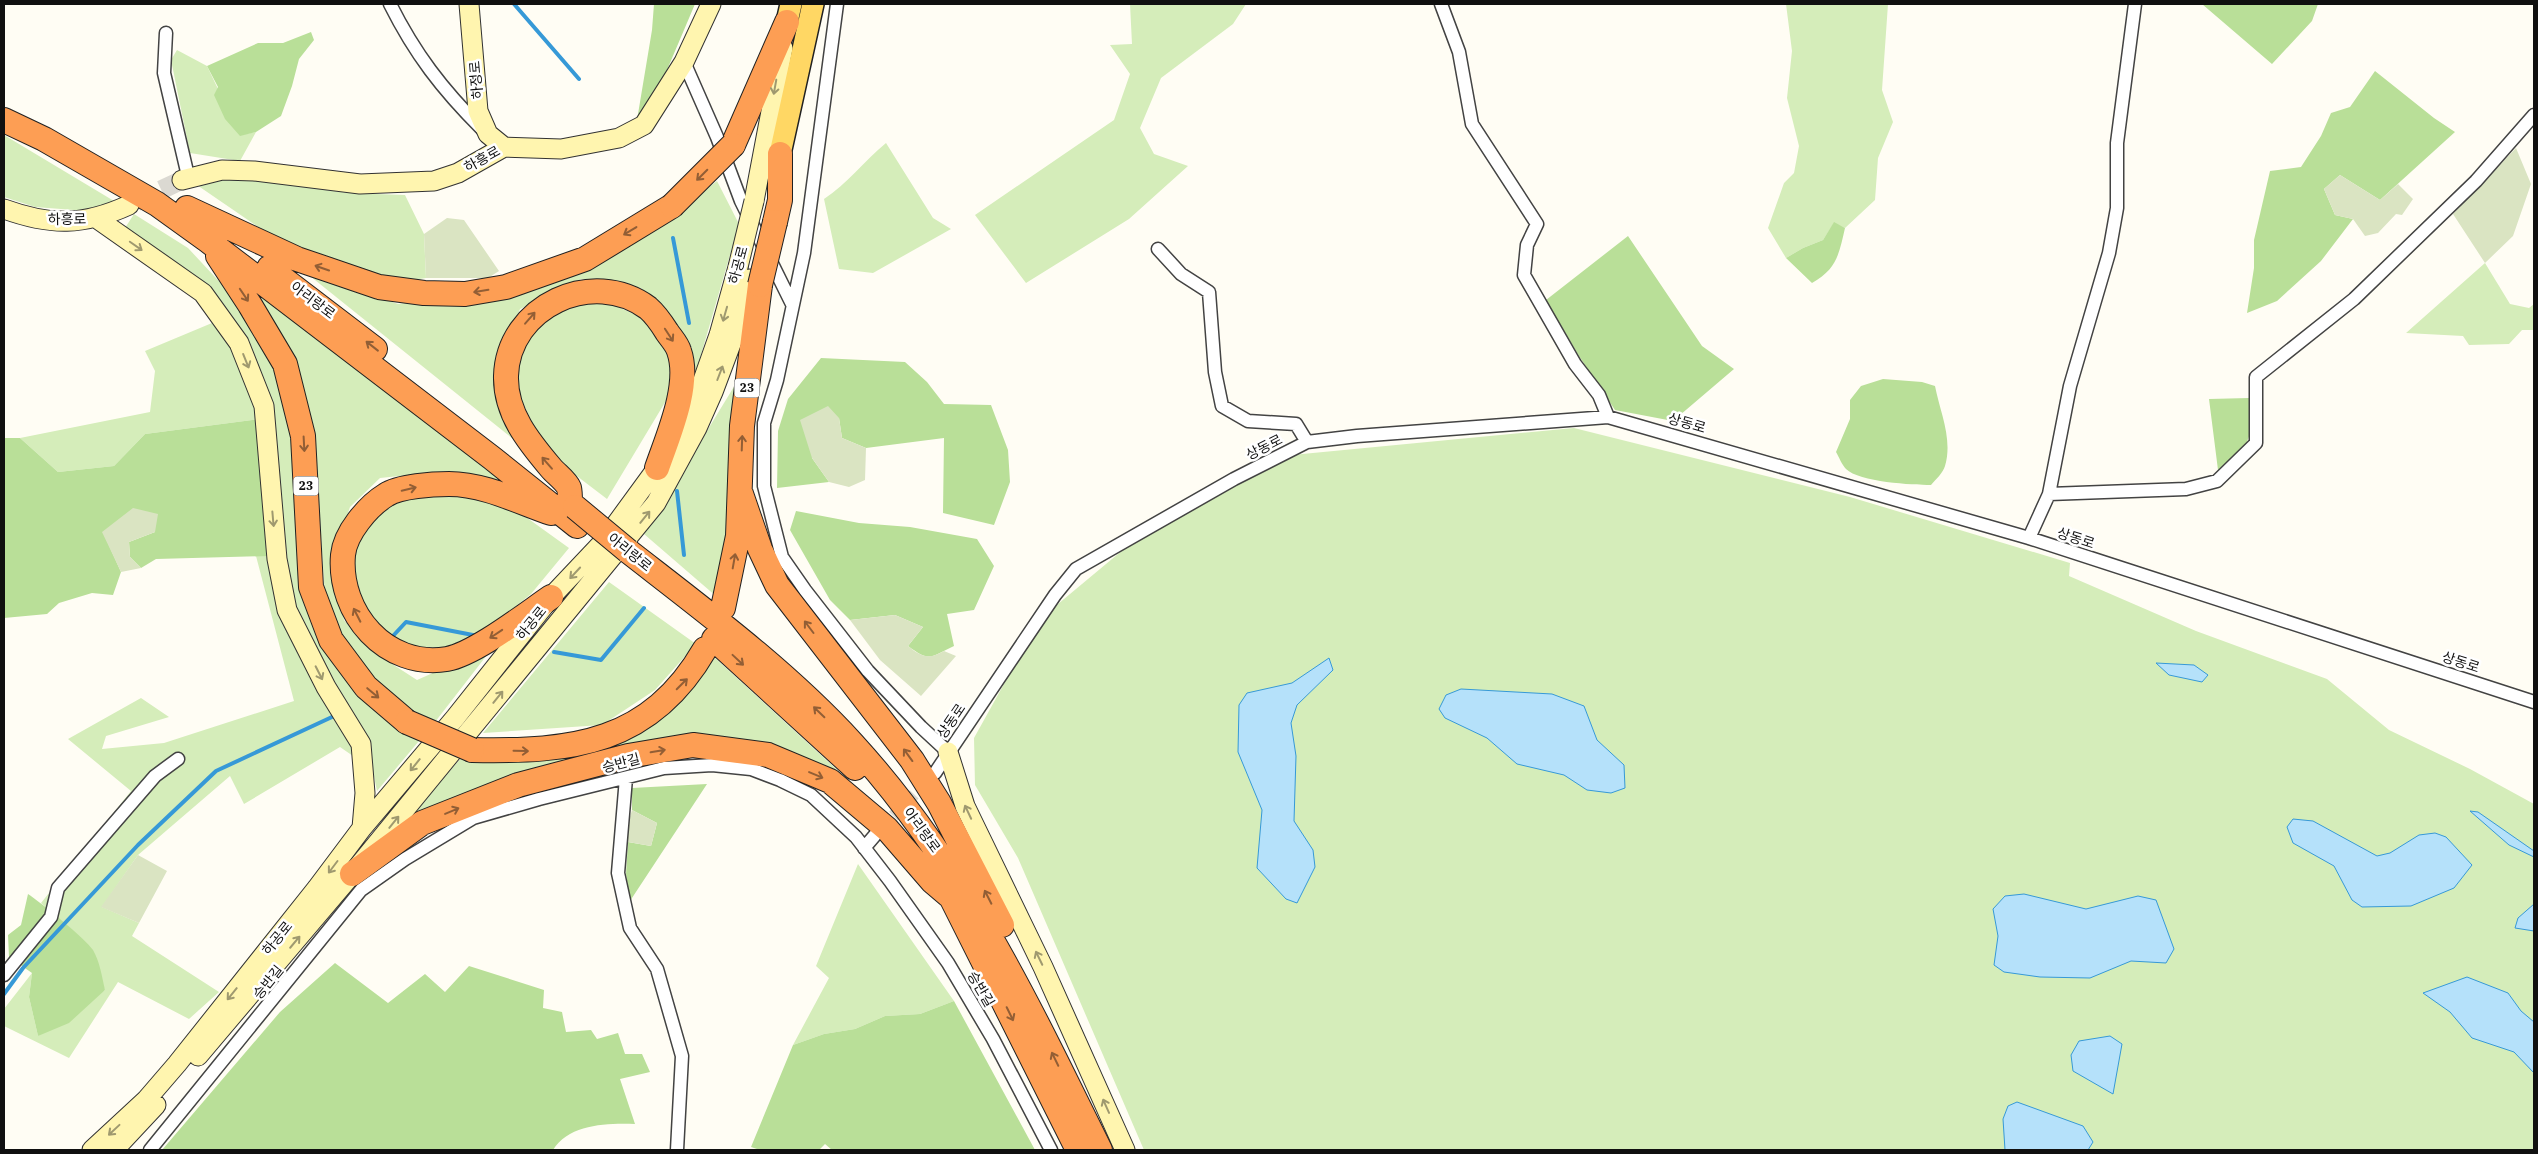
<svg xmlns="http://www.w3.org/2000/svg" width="2538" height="1154" viewBox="0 0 2538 1154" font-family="'IBM Plex Serif','Noto Sans KR',serif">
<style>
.green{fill:#d5edba}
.forest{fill:#b9df98}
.cemetery{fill:#dae4c2}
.water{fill:#b5e1fa;stroke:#3699d7}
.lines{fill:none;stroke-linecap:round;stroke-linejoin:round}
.stream{stroke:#3699d7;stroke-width:4}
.street-tunnel{stroke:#dbd9d2;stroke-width:12;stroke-dasharray:12 6;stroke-linecap:butt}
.secondary-tunnel{stroke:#dbd9d2;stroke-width:19;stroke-dasharray:19 9;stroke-linecap:butt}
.street-casing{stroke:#434343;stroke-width:15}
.secondary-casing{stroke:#323232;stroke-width:21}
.primary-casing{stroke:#212121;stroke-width:24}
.highway-casing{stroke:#212121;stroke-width:26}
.street{stroke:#fff;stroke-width:12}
.secondary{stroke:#fff5af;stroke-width:19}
.primary{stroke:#ffd764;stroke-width:21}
.highway{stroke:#fd9e54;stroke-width:24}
.secondary-bridge-casing{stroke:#323232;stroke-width:21;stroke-linecap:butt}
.highway-bridge-casing{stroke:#212121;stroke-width:26;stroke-linecap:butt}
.secondary-bridge{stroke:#fff5af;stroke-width:19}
.highway-bridge{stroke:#fd9e54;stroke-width:24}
.oneway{stroke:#9f996f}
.oneway2{stroke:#925e35}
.labels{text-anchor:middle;stroke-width:5;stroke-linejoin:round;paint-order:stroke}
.shield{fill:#fff;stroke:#585858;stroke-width:1}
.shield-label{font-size:12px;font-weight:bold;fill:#101010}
.street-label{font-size:14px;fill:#101010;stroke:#fff}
</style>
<rect width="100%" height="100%" fill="#fffdf4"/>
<path class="green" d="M1130,4H1246L1233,24L1161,78L1140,128L1154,154L1188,166L1129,219L1026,283L975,215L1114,120L1130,74L1110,45L1132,44Z
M1786,4H1888L1882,90L1893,122L1878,158L1875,200L1845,228L1834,223L1823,240L1803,248L1786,258L1768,228L1784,183L1794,173L1799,146L1787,98L1792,51Z
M177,50L207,66L240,135L256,132L240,161L190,153L171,60Z
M4,135L114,201L87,211L35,207L4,197Z
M886,143L933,218L951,229L873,273L839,269L824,199C847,184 864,161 886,143Z
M239,178L349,193L405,195L424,234L426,278L406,281L331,261L267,233L194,183Z
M717,181L739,224L696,372L675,326L641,288L581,279L520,309L494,373L518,443L305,272L398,304L539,288L655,228Z
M134,214L188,248L229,292L271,352L289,405L309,602L369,703L419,741L377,791L365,733L337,690L291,596L270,395L247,342L125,228Z
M2485,263L2510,304L2529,308L2534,304V330H2522L2509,344L2469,345L2463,336L2406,333Z
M258,293L515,489L448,471L380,478L350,507L333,558L344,620L369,649L417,680L494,646L435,722L394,700L348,649L325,597L314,428L294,358Z
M607,302L643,318L671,356L670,394L607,499L569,470L537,433L517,390L519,353L538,320L561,305Z
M212,323L227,337L259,419L145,434L114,466L58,472L20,438L150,412L155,371L145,351Z
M735,385L725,547L717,597L644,534Z
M1574,428L1850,497L2070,563L2069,576L2196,631L2327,679L2389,730L2470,769L2534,804V1150H1144L1018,858L975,785L974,738L1040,619L1136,539L1292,455Z
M450,494L512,507L569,548L531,594L486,630L451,647L409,648L379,630L354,593L353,551L375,516L399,499Z
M256,556H269L354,745L353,756L340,747L244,804L230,776L138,855L102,907L139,923L132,936L219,992L189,1019L118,982L69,1058L4,1026V1009L32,973L29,997L38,1036L105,990L72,931L41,903L131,791L68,739L141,698L169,717L106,736L102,749L164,743L294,701Z
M609,582L696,644L655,690L602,725L483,733Z
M714,657L846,778L729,738L650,744L395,834L461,758L532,762L624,739L676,703Z
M858,864L954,1001L920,1014L885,1016L855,1029L824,1034L793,1045L829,978L816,966Z"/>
<path class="forest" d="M654,4H695L667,70L637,120L652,30Z
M2202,4H2318L2312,21L2272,64Z
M311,32L314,40L299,59L292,86L281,116L256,132L240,136L225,119L214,95L218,87L207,66L258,43H283Z
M2375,71L2434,118L2455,132L2380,200L2340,175L2324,189L2335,215L2353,219L2321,261L2277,301L2247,313L2254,268V240L2270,171L2301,167L2321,136L2331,113L2350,107Z
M1834,222L1845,228C1839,254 1837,269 1812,283L1786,258L1803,248L1823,240Z
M1628,236L1702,346L1734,369L1673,421L1615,410L1579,356L1546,300Z
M821,358L905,362L927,382L944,404L991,405L1008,450L1010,482L994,525L943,513L944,438L866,448L842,438L839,418L812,458L829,482L777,488L778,431L788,399Z
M1883,379L1922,382L1935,386C1940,412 1953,439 1945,466C1943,473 1936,479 1931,485C1913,485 1859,482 1846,469C1842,465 1839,457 1836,452L1850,419V400L1861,386Z
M2249,398L2250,434L2246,444L2218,470L2209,399Z
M259,419L269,556L156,559L141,568L130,557L129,542L155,532H103L121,572L113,595L92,593L59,603L47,614L4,618V438H20L58,472L114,466L145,434Z
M796,511L859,523L910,527L977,539L994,566L974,610L947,614L954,646C930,657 931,663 908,646L923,627L895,615L850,620L830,600L790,530Z
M707,784L630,901L626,874L628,842L651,846L657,823L632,810V788Z
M28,894C40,902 86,939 93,950C100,962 102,977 105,990L69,1023L38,1036L29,997L32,973L9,957L8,935L21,925Z
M335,963L388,1003L425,974L445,992L469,966L544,990L543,1008L562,1012L566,1032L591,1030L597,1039L618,1033L625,1054H642L650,1072L620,1079L635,1124C607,1123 569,1124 553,1150H162L280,1012Z
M954,1001L1035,1150H832L825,1144L819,1150H760L751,1147L793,1045L824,1034L855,1029L885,1016L920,1014Z"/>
<path class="cemetery" d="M2516,148L2531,184L2513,236L2485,263L2453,214Z
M2340,175L2380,200L2398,184L2413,199L2402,215L2396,214L2378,233L2365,236L2353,219L2335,215L2324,189Z
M447,218L464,220L499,271L488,278H426L424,234Z
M828,406L839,418L842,438L866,448L865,480L849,487L829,482L812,458L800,420Z
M133,508L158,514L155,532L129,542L130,557L141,568L121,572L102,532Z
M895,615L923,627L908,646C922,657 928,660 944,651L956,656L921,696L880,660L850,620Z
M632,810L657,823L651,846L628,842L627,827Z
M138,855L167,871L139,923L101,907Z"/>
<path class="water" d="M1329,658L1333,670L1297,705L1291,723L1296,756L1294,821L1313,850L1315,867L1297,903L1286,899L1257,868L1262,810L1238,752L1239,705L1247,693L1292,683Z
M2156,663L2194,665L2208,675L2202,682L2169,675Z
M1461,689L1552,694L1584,706L1597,740L1624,765L1625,788L1611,793L1587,790L1564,775L1517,764L1487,738L1445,718L1439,709L1446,695Z
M2470,811L2478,812L2534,851V857L2509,845Z
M2293,819L2313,821L2377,856L2390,853L2419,835L2435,833L2446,837L2472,865L2454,888L2411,906L2362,907L2352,900L2334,866L2293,843L2287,827Z
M2024,894L2086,909L2138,896L2156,900L2174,949L2166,963L2131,961L2090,978L2040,977L2004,972L1994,965L1998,936L1993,909L2005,896Z
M2534,904V931L2515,928L2518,918Z
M2467,977L2508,993L2521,1011L2534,1022V1073L2514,1052L2472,1038L2450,1012L2423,993Z
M2110,1036L2122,1044L2113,1094L2073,1071L2071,1055L2079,1041Z
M2017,1102L2083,1126L2093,1142L2088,1150H2005L2003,1119L2008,1106Z"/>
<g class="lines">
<path class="stream" d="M514,4L579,79
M673,238L689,323
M677,491L684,555
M392,637L406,622L478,636
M554,652L601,660L644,608
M4,994L23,968L138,845L216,771L332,717L334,714"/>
<path class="street-tunnel" d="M881,829L928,780"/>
<path class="secondary-tunnel" d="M136,202L182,180"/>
<g class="street-casing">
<path id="street" d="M390,4C415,54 442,89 482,129
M837,4L804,253L777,380L764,423V486L782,557L805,590L868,671L921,727L948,752
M1441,4L1459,52L1472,124L1537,224L1527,245L1524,275L1575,364L1599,395L1608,417
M166,33L164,73L188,176
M684,62L717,137L741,201L792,304
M1158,249L1181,274L1209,292L1215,372L1222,406L1248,421L1296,424L1307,442
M2049,494L2186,489L2217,481L2256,443V377L2354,299L2476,181L2534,115
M2029,538L2049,494L2070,386L2109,253L2117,208V143L2135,4
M935,773L1055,595L1076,569L1234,479L1307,442L1357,436L1608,417L2029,538L2534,702
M626,778L618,873L630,928L657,969L682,1056L677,1150
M864,848L876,834
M4,975L51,917L58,888L155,776L178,759
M150,1150L361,890L405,859L473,818L539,799L664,768L712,765L751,769L780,780L811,795L856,837L890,881L948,963L993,1039L1051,1150"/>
</g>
<g class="secondary-casing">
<path id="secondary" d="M469,4L478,111L488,134L504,147
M182,180L222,170L254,171L360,184L434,181L458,173L504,147L561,149L619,138L644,125L684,62L711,4
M754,201L783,48
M4,209C51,226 83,226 129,205
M96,218L203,293L239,343L264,406L277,559L287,610L326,687L361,744L365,793L362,828
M948,752L965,806L1043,967L1125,1150
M198,1056L352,874L656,503L697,428L713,392L734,336L750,279
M92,1150L146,1100L177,1064L317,888L362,828L455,718L551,597L603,542L657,468L696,400L719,335L738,267
M114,1150L156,1105"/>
</g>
<g class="primary-casing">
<path id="primary" d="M787,22L791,4
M780,154L813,4"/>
</g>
<g class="highway-casing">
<path id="highway" d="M4,120L44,139L157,204L207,240L492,458L577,526
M733,145L787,22
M187,208L297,259L379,287L424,293L465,294L506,287L585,259L672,206
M775,222L780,200V154
M218,256L250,305L285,364L303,436L311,587L331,640L366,687L407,722
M269,268L375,349
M740,491L760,549L777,585L912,760L939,803L1002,925
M570,503C570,499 570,492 569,488C566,481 556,474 551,468C529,442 505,413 506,376C508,306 593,267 648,308C655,314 662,324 667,332C671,338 677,344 679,351C691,385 668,436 657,468
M551,513C519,502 484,484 449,484C434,484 399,486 386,495C368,506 345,533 343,555C338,613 386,669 447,659C475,654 526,614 551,597
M628,551C705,611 786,671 852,743C962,863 1029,1006 1100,1150
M723,608L738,536L742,426L760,285
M714,639L855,768
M472,750C573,752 650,744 705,649
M352,874L422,823L518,785L628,756L693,745L768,755L830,781L887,829L932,881L952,898
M952,899L1078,1150"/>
</g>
<use href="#street" class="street"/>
<use href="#secondary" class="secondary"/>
<use href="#primary" class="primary"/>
<use href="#highway" class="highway"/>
<g class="secondary-bridge-casing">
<path id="secondary-bridge" d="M738,267L754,201"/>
</g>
<g class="highway-bridge-casing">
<path id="highway-bridge" d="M672,206L733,145
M760,285L775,222
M575,507L628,551
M407,722L472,750"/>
</g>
<use href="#secondary-bridge" class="secondary-bridge"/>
<use href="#highway-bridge" class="highway-bridge"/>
</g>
<defs><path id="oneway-shaft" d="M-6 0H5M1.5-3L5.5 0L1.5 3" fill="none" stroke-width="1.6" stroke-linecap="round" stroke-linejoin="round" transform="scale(1.25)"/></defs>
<g class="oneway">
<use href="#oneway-shaft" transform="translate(775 87) rotate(100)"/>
<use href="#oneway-shaft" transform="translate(136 246) rotate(35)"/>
<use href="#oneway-shaft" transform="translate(725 314) rotate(106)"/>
<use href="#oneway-shaft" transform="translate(246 361) rotate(68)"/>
<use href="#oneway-shaft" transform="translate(720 373) rotate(-69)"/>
<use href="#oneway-shaft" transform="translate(645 517) rotate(-51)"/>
<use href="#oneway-shaft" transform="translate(273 519) rotate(85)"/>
<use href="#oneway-shaft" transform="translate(575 573) rotate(133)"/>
<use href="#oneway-shaft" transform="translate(319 673) rotate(63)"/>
<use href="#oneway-shaft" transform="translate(498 697) rotate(-51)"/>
<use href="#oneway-shaft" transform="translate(415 765) rotate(129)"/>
<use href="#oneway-shaft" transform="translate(968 812) rotate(-115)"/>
<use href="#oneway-shaft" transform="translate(394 822) rotate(-51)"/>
<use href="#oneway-shaft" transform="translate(333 867) rotate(127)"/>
<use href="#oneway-shaft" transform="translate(295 942) rotate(-50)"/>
<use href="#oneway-shaft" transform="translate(1039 958) rotate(-116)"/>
<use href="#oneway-shaft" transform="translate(232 994) rotate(129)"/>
<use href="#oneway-shaft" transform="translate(1106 1106) rotate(-114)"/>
<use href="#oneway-shaft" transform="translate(114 1130) rotate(137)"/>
</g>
<g class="oneway2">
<use href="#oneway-shaft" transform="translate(702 175) rotate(135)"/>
<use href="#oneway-shaft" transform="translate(630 231) rotate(149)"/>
<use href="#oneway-shaft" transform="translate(322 268) rotate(-161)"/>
<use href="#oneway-shaft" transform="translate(481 291) rotate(171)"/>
<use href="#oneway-shaft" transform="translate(244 295) rotate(56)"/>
<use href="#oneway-shaft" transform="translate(530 318) rotate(-49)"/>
<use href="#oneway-shaft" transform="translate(669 335) rotate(57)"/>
<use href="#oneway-shaft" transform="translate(372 346) rotate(-142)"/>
<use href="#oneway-shaft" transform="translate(742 443) rotate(-88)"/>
<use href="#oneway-shaft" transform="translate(304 444) rotate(87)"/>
<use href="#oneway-shaft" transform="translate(547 463) rotate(-131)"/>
<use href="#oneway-shaft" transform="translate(409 489) rotate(-13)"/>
<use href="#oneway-shaft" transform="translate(734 561) rotate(-80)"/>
<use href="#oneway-shaft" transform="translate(357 615) rotate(-117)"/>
<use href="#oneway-shaft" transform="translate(809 627) rotate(-127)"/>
<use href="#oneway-shaft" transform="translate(496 634) rotate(146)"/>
<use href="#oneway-shaft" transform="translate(738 660) rotate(43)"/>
<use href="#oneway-shaft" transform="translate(682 684) rotate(-45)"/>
<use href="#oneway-shaft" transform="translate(373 693) rotate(40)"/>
<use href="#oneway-shaft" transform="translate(819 712) rotate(-136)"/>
<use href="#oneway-shaft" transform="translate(521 751) rotate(1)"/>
<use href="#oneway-shaft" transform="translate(658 751) rotate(-10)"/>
<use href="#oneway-shaft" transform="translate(908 755) rotate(-126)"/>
<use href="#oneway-shaft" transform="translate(816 775) rotate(23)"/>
<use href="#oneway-shaft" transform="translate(452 811) rotate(-23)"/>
<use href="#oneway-shaft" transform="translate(988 897) rotate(-117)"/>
<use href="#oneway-shaft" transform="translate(1010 1014) rotate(64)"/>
<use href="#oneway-shaft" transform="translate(1055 1059) rotate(-116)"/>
</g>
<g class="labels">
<g class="shield">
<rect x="734.5" y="378.5" width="25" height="19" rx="4"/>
<rect x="293.5" y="476.5" width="25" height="19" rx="4"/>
</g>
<g class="shield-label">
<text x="747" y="392">23</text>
<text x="306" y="490">23</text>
</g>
<g class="street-label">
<text transform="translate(476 80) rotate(-95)" y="5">하정로</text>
<text transform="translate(482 159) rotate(-29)" y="5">하흥로</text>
<text transform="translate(67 219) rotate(-1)" y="5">하흥로</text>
<text transform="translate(738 265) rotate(-75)" y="5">하공로</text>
<text transform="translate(313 300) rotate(37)" y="5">아리랑로</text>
<text transform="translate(1687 423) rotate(16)" y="5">상동로</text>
<text transform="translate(1264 447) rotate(-27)" y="5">상동로</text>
<text transform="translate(2076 538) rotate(18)" y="5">상동로</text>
<text transform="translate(630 552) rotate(39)" y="5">아리랑로</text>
<text transform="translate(531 623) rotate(-51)" y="5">하공로</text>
<text transform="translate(2461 662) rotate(18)" y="5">상동로</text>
<text transform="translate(951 721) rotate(-56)" y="5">상동로</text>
<text transform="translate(621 763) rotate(-15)" y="5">승반길</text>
<text transform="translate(922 830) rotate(54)" y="5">아리랑로</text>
<text transform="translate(277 938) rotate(-51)" y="5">하공로</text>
<text transform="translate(268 982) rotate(-51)" y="5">승반길</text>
<text transform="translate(981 989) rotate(60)" y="5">승반길</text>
</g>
</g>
<rect width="2538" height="1154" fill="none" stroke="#101010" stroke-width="10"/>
</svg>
